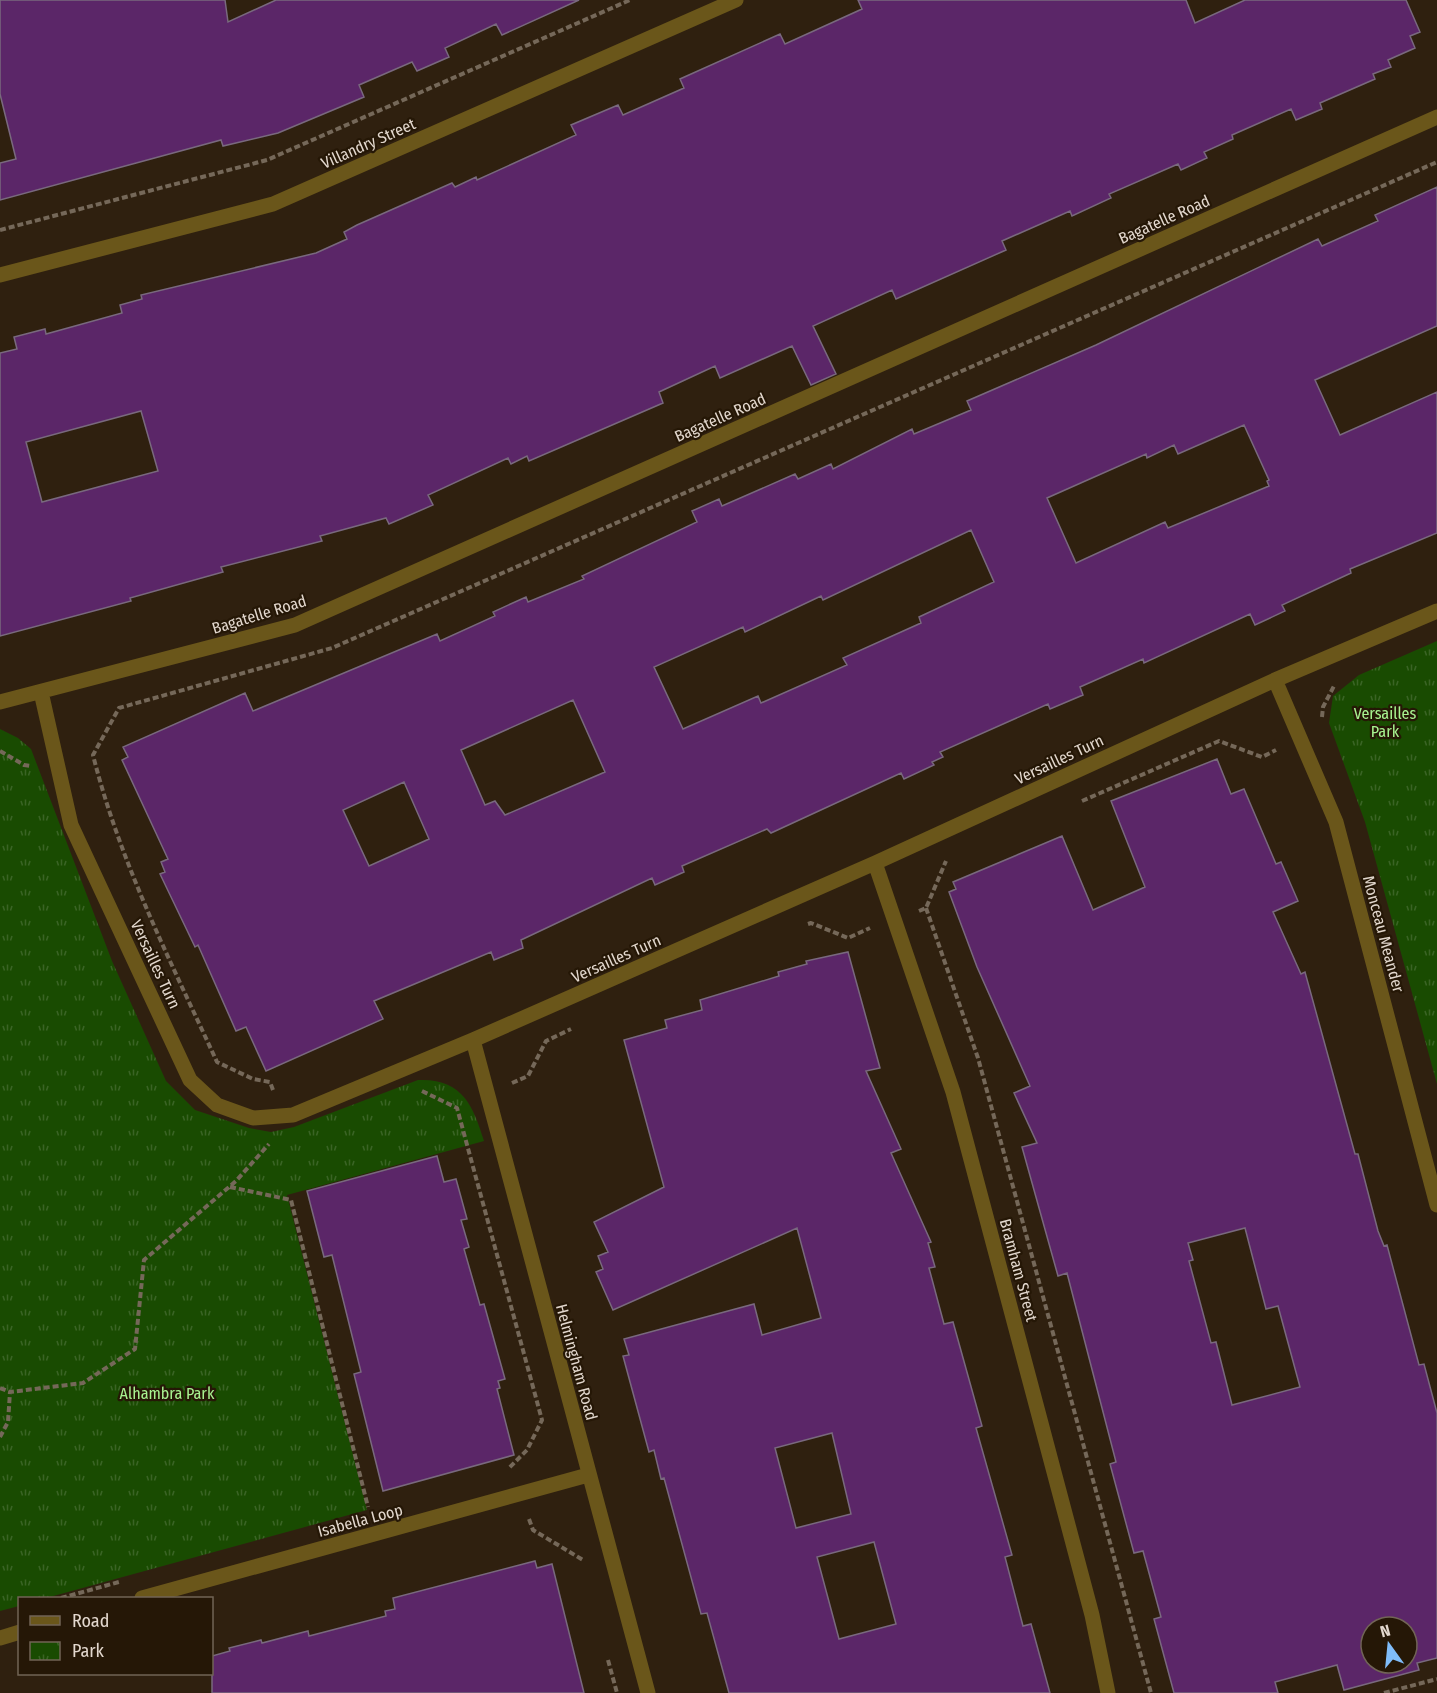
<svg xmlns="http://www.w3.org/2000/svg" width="1437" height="1693" viewBox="0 0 1437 1693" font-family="'Fira Sans Condensed',sans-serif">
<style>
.park{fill:url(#park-tufts)}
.building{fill:#5b2668;stroke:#79697e;stroke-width:1.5;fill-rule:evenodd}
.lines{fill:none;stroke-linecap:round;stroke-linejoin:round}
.path{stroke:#756859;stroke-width:4;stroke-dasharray:6 3;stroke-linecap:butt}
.minor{stroke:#6a561a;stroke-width:15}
.labels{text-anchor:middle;stroke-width:4.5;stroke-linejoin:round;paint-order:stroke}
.street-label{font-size:16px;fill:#e3d8ce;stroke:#251706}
.park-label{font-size:16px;fill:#a8f390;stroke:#251706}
</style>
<defs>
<pattern id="park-tufts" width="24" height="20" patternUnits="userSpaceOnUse" patternTransform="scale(1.5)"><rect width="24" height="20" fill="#194b01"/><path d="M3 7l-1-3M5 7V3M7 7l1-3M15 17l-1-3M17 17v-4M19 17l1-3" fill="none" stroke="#3a6425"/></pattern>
</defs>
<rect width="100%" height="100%" fill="#2f200f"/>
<path class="park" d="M1437,641V1084L1365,822L1329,723L1333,696L1359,675Z
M0,729L18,738L31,749L112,961L166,1081L195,1110L249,1128L271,1132L294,1127L418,1080C462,1078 473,1105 484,1141L287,1195L367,1510L46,1598H20L19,1606L0,1611Z"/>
<path class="building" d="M0,0H225L228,22L276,0H579L502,35L496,24L445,48L449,57L417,71L412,62L359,85L364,97L278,133L223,146L221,140L0,200V163L16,159L0,94Z
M858,0H1186L1195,23L1245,0H1406L1420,32L1410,36L1415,48L1388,60L1391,67L1373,74L1375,79L1320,103L1322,109L1296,120L1291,109L1232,135L1233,139L1204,152L1207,158L1181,170L1178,164L1109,194L1111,198L1072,216L1070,211L1002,241L1006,250L896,299L892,290L813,326L836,374L811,385L792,346L720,378L715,366L659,392L663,403L529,461L527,456L511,464L508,458L428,495L433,505L389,524L386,518L320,536L322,541L221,567L223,572L130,598L131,601L0,636V353L17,349L14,337L45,329L46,334L122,313L120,305L142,299L141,295L316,253L347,239L344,232L357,225L452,183L455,187L476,177L477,180L576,135L571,125L618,105L623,115L684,88L680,79L780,34L785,44L862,9ZM141,411L158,471L42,502L26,442Z
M1437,187V326L1315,380L1340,435L1437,392V533L1350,569L1351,573L1282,605L1285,611L1255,625L1250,614L1144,663L1143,659L1080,687L1083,695L1050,709L1048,704L940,752L943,757L932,762L934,765L904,779L901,773L771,833L767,829L682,866L684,872L655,885L652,878L521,940L523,948L494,960L491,952L374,1001L383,1019L266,1071L246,1027L236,1031L198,945L195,947L160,874L165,872L161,862L168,859L122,760L128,757L123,747L245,693L253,711L437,634L440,641L495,616L493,612L526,597L528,602L584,579L582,576L697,522L692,511L719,499L722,506L795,474L798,479L831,464L833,469L912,429L914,434L971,410L967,401L1096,345L1318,239L1322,246L1378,221L1375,215ZM1244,425L1269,480L1267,481L1269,486L1168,528L1165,522L1076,563L1047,498L1146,454L1147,458L1174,445L1178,454ZM971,530L994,582L919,617L921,623L843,658L847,665L761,703L758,696L683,729L654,667L743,627L745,632L821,596L823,600ZM573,700L605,772L505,815L495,801L485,805L461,750ZM404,782L429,839L369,866L343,810Z
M1217,759L1231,794L1244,789L1276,864L1281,862L1298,901L1273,912L1301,974L1305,972L1355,1154H1358L1378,1231L1384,1246L1387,1245L1419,1365L1424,1364L1437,1413V1658L1417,1663L1419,1670L1344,1690L1337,1665L1275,1682L1278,1693H1174L1154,1619L1161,1617L1143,1551L1134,1553L1110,1464L1116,1462L1067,1273L1058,1276L1022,1147L1037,1143L1014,1093L1030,1086L977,967L949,892L956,889L953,882L1062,836L1093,910L1145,887L1111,801ZM1245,1228L1266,1309L1278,1306L1300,1387L1232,1405L1216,1342L1211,1343L1189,1261L1193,1260L1188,1243ZM1371,1627H1407V1663H1371Z
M848,952L880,1068L866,1071L901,1149L891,1153L931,1242L928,1243L935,1267L929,1268L944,1324L953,1322L982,1426L976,1428L1012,1555L1005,1557L1023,1626L1031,1624L1050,1693H729L707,1613L701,1614L664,1478L661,1479L654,1450L649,1452L623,1356L629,1355L624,1339L754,1304L762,1335L821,1318L797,1228L613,1310L596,1272L603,1269L598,1256L608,1252L594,1222L664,1187L624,1040L667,1028L665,1020L702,1010L700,1000L779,976L778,972L807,964L806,961ZM832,1433L851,1514L796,1528L775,1448ZM874,1542L896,1624L839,1639L817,1557Z
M437,1156L444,1182L456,1179L467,1219L461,1220L469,1247L464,1249L480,1305L484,1304L505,1379L498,1381L500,1388L497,1389L514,1455L383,1491L354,1374L361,1372L332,1255L324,1257L307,1191Z
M535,1561L537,1568L552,1564L584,1693H212V1656L230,1651L229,1648L261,1640L262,1643L308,1631L309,1636L386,1616L385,1611L395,1609L393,1598Z"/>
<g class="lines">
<path class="path" d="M0,230L267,160L630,0
M1322,717L1323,707L1334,686
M0,751L24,765L31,766
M1082,801L1219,741L1262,757L1276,750
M926,908L978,1058L1151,1693
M919,911L926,908L946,861
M808,924L811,923L848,938L870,928
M512,1083L528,1076L546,1041L571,1029
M273,1090L270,1082L253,1079L217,1062C171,962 120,863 93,755L119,708L332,648L1437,162
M422,1091L457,1108L542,1420L527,1450L509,1468
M230,1187L291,1200L368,1507
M0,1388L10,1392
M0,1437L8,1422L10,1392L83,1383L135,1349L144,1260L236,1181L269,1144
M529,1519L533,1530L583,1560
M61,1598L119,1582
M608,1660L617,1693
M1384,1693L1437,1679"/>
<path class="minor" d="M0,275L273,204L736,0
M1275,680L1336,822L1437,1205
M41,692L71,825L190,1080L217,1105L253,1118L293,1115L473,1040L875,863L1275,680L1437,611
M0,702L295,625L1437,117
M875,863L953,1092L1092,1615L1108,1693
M473,1040L648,1693
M142,1598L588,1475
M0,1638L20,1632"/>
</g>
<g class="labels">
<g class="street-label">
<text transform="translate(368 143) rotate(-24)" y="6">Villandry Street</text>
<text transform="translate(1164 219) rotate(-24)" y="6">Bagatelle Road</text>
<text transform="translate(720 417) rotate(-24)" y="6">Bagatelle Road</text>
<text transform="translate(259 614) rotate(-17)" y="6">Bagatelle Road</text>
<text transform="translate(1059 759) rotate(-25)" y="6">Versailles Turn</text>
<text transform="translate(1384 934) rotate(75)" y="6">Monceau Meander</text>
<text transform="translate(616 958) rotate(-24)" y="6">Versailles Turn</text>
<text transform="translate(156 964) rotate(65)" y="6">Versailles Turn</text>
<text transform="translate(1019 1270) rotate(75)" y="6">Bramham Street</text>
<text transform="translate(577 1362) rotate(75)" y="6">Helmingham Road</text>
<text transform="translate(360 1520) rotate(-15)" y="6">Isabella Loop</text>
</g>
<g class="park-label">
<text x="1385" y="719">Versailles<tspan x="1385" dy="18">Park</tspan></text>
<text x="167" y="1399">Alhambra Park</text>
</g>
</g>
<rect x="18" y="1597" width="195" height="78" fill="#251706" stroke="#716456" stroke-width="1.5"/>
<rect x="30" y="1616" width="30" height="9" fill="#6a561a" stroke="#716456" stroke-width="1.5"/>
<text x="72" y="1627" font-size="18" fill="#e3d8ce">Road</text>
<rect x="30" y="1642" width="30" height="18" fill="url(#park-tufts)" stroke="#716456" stroke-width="1.5"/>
<text x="72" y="1657" font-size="18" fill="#e3d8ce">Park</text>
<g transform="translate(1389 1645) rotate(345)"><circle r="28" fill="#251706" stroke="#716456" stroke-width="1.5"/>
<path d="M0-4.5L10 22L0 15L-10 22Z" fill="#80bdfa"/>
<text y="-9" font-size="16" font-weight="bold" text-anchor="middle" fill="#e3d8ce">N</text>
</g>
</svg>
